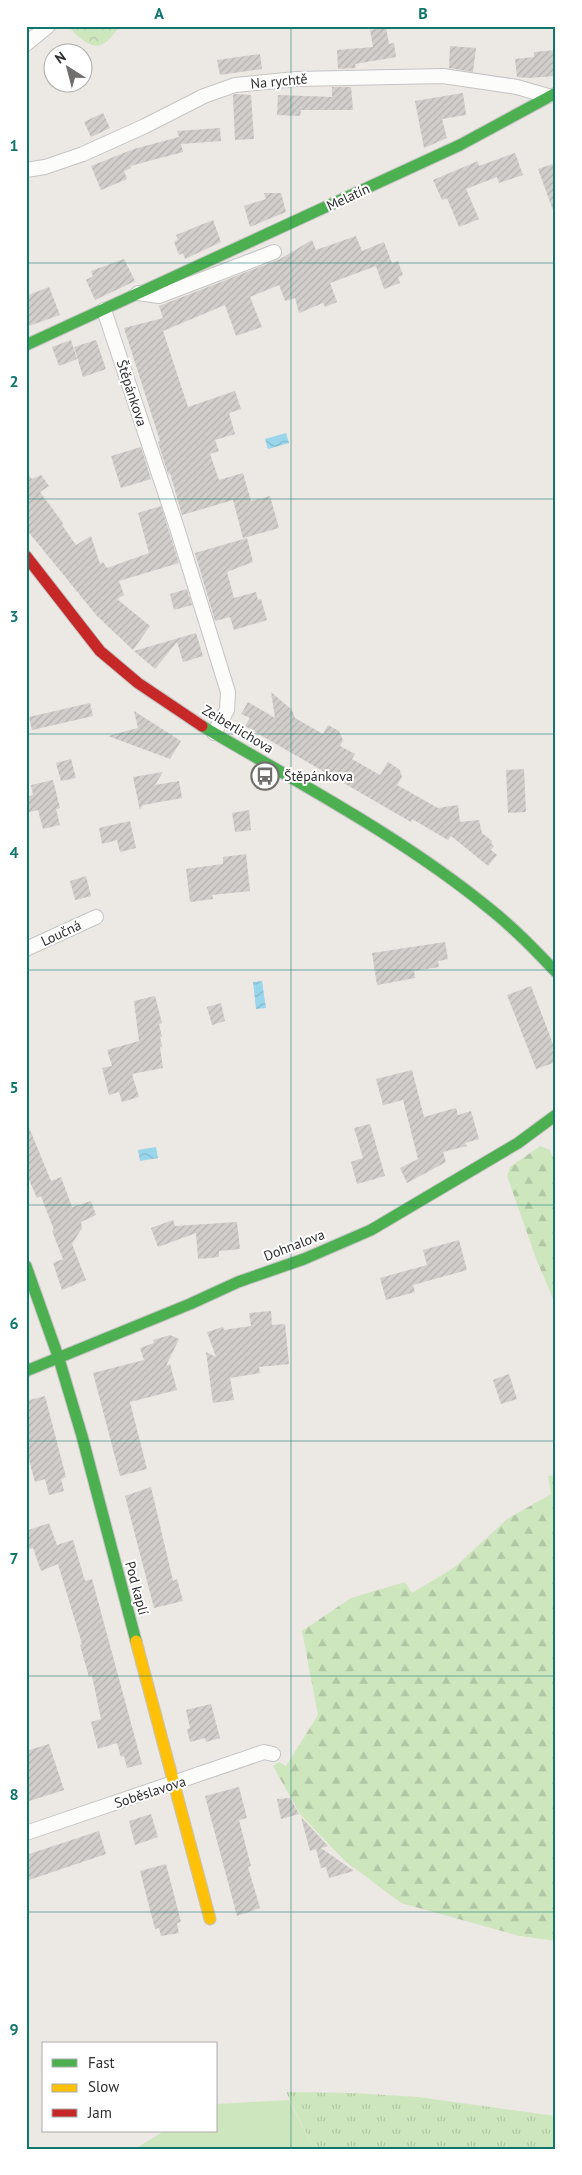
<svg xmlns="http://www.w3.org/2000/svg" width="582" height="2175" viewBox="0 0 582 2175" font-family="'PT Sans',sans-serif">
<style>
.grass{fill:url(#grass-tufts)}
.forest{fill:url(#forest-firs)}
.park{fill:url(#park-crowns)}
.garden{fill:#cee6be}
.water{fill:url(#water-waves)}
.building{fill:url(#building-hatch)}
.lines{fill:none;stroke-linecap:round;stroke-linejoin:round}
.street-casing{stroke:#c5c4c5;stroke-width:16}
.fast-casing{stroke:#c5c4c5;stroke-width:13}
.slow-casing{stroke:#c5c4c5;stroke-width:13}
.jam-casing{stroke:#c5c4c5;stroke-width:13}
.street{stroke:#fcfcfb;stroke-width:14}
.fast{stroke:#4caf50;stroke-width:11}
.slow{stroke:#ffc107;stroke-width:11}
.jam{stroke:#c62828;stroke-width:11}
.grid{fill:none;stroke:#0f766e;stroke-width:1;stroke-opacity:0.55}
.labels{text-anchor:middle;stroke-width:4;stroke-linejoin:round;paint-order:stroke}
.street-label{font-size:14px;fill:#2e2e2e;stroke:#fff}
.poi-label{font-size:14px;fill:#2e2e2e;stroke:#fff;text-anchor:start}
.neatline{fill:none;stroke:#0f766e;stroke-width:2}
.grid-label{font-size:16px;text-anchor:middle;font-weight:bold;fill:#0f766e}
</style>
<defs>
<pattern id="grass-tufts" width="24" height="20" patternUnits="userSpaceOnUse" patternTransform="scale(1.25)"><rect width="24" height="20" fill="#cee6be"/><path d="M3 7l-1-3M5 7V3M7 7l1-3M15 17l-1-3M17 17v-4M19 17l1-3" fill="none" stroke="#b1c6a4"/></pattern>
<pattern id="forest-firs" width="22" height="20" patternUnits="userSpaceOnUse" patternTransform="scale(1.25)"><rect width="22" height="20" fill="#cee6be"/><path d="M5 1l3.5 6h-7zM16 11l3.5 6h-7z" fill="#b1c6a4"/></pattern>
<pattern id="park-crowns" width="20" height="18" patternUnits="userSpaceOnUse" patternTransform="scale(1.25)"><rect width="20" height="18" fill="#cee6be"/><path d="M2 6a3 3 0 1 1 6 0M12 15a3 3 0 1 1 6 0" fill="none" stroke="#b1c6a4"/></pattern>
<pattern id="water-waves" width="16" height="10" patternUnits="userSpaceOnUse" patternTransform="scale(1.25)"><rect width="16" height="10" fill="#99d6ec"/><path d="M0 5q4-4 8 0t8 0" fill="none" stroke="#84b8cb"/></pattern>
<pattern id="building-hatch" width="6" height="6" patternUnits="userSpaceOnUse" patternTransform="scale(1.25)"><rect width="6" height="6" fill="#d1cecb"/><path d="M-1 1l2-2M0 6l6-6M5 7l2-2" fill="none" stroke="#b4b1af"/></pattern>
</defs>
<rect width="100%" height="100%" fill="#ece8e4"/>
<path class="grass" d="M286,2092L352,2093L418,2097L556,2116V2149H314Z"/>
<path class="forest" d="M540,1146L550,1150L556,1164V1306L537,1261L507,1176L510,1167Z
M556,1475V1941L520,1936L401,1903L345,1861L300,1814L273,1766L279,1762L286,1766L318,1715L302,1631L351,1598L405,1582L412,1593L455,1567L507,1519L551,1494L548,1476Z"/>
<path class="park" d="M68,26H116L118,29C114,33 109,41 103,44C91,51 75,34 68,26Z"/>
<path class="garden" d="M289,2100L314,2149H135L164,2131H216V2104Z"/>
<path class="water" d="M286,433L289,443L268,449L265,439Z
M262,981L266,1008L256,1009L253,982Z
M156,1147L158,1158L140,1161L138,1150Z"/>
<path class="building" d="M386,28L389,44L394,43L396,57L355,64L356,68L338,69L337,50L373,47L370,30Z
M450,46L476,48L473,72L449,68Z
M556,50V76L528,78L517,77L515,59L534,57V52Z
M260,54L262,69L220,75L217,60Z
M332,87H351L353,110H301L300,116L277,115L278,95L332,97Z
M463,93L466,115L442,119L447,138L424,148L415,101Z
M235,94L251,95L254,139L235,140L233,95Z
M103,113L110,128L91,137L84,122Z
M220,128L221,141L181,144L183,152L130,166L131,168L124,171L127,179L101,190L91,166L134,149L179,137L177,131Z
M515,153L523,175L499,183L497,177L466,189L479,219L459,227L447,198L442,200L433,180L478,161L479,166Z
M556,163V212L554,213L538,169Z
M264,193H281L286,212L250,227L244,206L266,199Z
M213,220L221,242L185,259L183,253L179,255L174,242L178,240L176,235Z
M356,236L362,251L384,242L392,263L398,261L403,275L398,277L400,283L384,289L376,266L330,283L337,302L325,307L323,303L299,313L295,298L285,301L279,285L250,297L262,327L236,336L225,305L163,331L188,407L235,391L241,409L229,413L235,434L215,440L219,451L210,454L219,480L243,473L251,501L270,496L279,528L243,538L233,500L182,515L170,473L168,474L158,442L160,441L124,328L163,318L159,306L280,259L312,240L316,250Z
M124,259L135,281L95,300L86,280L93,276L91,271Z
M49,287L60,315L26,327V296Z
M71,340L77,359L59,366L52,347Z
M96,340L106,369L83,377L74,347Z
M141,447L151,479L121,488L111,456Z
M26,472L32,479L41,475L49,486L40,492L63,523L62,525L76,545L91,536L100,564L103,562L107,568L149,553L138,513L161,506L179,563L119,581L124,595L117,599L150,626L133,650L97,616L26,529Z
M247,538L253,562L227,572L234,598L256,592L258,600L261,599L267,620L234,630L230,617L215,621L195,553Z
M187,589L192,605L174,610L170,594Z
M196,633L203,656L183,662L177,642L155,669L134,651Z
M271,692L292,710L295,718L323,734L328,725L339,731L343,740L340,746L355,754L352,759L380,775L388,762L400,770L402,777L397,785L438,808L458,805L460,822L479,820L482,833L492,841L491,843L494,846L491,850L497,855L488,866L451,836L448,840L412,819L411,822L245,726L250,718L241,714L248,702L275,718Z
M90,703L93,716L32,730L29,717Z
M134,711L181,741L170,759L108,736L138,728Z
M71,759L76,778L61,781L56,763Z
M524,769L526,812L508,813L506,770Z
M163,772L155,785L179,781L182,798L143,805L140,810L133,777Z
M53,780L60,808L56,809L60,825L43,829L38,810L26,813V797L33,795L31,785Z
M249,810L251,830L235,832L232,813Z
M130,821L136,848L120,852L117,840L102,844L99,828Z
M246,854L250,891L212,895L213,899L190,902L186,869L223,864V857Z
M86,876L91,896L75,900L70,881Z
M445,942L448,959L438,961L439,967L414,971L415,978L377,985L372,953Z
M531,986L556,1052V1062L536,1069L507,995Z
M155,996L162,1023L159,1024L162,1037H160L162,1046L160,1047L163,1068L132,1074L139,1097L122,1102L119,1092L109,1095L102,1068L112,1066L107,1050L139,1041L134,1001Z
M221,1003L225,1021L212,1025L207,1007Z
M412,1070L424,1117L456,1108L458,1115L471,1111L479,1139L465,1143L467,1146L443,1152L446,1162L407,1183L400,1168L418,1159L403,1100L383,1105L376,1079Z
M26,1120L51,1181L61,1177L72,1207L91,1201L96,1215L81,1222L82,1228L72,1244L86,1280L62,1290L53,1263L63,1259L52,1231L54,1230L41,1196L37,1198L26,1173Z
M370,1124L385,1176L357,1184L351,1162L363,1158L354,1128Z
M173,1220L175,1226L237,1222L240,1249L219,1251V1257L198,1259L196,1233L158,1247L151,1228Z
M459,1240L467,1270L413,1285L415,1292L386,1300L380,1278L427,1265L423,1250Z
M271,1311L272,1325L285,1324L289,1364L259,1367L260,1373L230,1378L234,1400L213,1403L206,1352L216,1357L207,1332L223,1327L224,1330L251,1326L249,1313Z
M170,1335L179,1339L166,1366L170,1364L177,1390L130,1402L147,1469L120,1476L93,1373L144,1360L140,1348L154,1343L153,1340Z
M509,1374L517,1399L501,1404L493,1380Z
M45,1396L66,1477L61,1479L64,1491L49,1495L45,1479L35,1482L26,1449V1401Z
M151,1487L173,1581L177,1579L183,1601L154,1608L125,1496Z
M49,1523L57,1545L73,1540L85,1581L92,1579L142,1764L127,1768L124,1756L121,1757L117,1743L98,1749L91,1722L101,1719L92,1676L89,1677L80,1645L82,1644L58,1564L41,1571L33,1548L26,1550V1531Z
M211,1704L220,1738L206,1742L205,1738L190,1742L187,1729L190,1728L186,1710Z
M49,1744L64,1790L26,1802V1751Z
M239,1787L247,1818L239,1820L251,1866L248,1867L260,1908L237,1916L205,1796Z
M290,1798L299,1814L281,1819L277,1799Z
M151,1814L158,1837L135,1845L129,1821Z
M301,1817L328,1846L321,1848L354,1871L329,1878L326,1867L321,1868L316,1849L310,1851Z
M99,1831L106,1854L26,1881V1855Z
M166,1864L181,1922L177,1923L179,1933L161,1936L159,1928L155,1929L140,1871Z"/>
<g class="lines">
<g class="street-casing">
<path id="street" d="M26,44L48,26
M26,170L45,167L83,154L145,126L204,96L235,85L296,79L443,76L517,87L548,96
M138,293L159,296L274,252
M104,310L177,528L228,692L227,710L214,733
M26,949L96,917
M26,1833L264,1752L273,1754"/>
</g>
<g class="fast-casing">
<path id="fast" d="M26,345L460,145L556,93
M202,726C300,784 402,837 490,909C514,928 535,950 556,972
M26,1266L59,1359L82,1436L136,1641
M26,1371L190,1304L238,1282L304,1259L371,1230L518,1143L556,1115"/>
</g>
<g class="slow-casing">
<path id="slow" d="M136,1641L210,1919"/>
</g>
<g class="jam-casing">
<path id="jam" d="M26,556L100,651L138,683L202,726"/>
</g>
<use href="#street" class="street"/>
<use href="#fast" class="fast"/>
<use href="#slow" class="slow"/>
<use href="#jam" class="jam"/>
</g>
<path class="grid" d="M291,26V2149M26,263H556M26,499H556M26,734H556M26,970H556M26,1205H556M26,1441H556M26,1676H556M26,1912H556"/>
<defs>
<g id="bus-ring" transform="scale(1.4375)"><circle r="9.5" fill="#fff" stroke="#706f6e" stroke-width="1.5"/><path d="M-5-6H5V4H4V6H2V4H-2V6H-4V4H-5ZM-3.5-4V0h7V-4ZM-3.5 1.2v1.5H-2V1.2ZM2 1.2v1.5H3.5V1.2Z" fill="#706f6e"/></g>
</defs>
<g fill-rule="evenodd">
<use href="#bus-ring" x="265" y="776"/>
</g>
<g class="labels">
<g class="street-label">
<text transform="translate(279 81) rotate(-5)" y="5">Na rychtě</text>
<text transform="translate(348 197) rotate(-25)" y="5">Melatín</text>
<text transform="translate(132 393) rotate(72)" y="5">Štěpánkova</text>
<text transform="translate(238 729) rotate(31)" y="5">Zeiberlichova</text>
<text transform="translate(61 933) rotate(-25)" y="5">Loučná</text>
<text transform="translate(294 1245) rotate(-21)" y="5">Dohnalova</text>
<text transform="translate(137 1588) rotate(75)" y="5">Pod kaplí</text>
<text transform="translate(150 1792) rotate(-18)" y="5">Soběslavova</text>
</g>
<g class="poi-label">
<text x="284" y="781">Štěpánkova</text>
</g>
</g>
<rect width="582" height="2175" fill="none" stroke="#ffffff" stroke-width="55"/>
<rect x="42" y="2042" width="175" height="90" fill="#ffffff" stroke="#ababab"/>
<rect x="52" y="2059" width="25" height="8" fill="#4caf50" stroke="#ababab"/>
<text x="88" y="2068" font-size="15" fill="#2e2e2e">Fast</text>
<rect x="52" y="2084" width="25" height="8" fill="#ffc107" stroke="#ababab"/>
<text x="88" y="2092" font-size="15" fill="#2e2e2e">Slow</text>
<rect x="52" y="2109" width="25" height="8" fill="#c62828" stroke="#ababab"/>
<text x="88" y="2118" font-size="15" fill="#2e2e2e">Jam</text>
<g transform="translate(68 68) rotate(324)"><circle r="24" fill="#ffffff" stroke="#ababab"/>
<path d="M0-4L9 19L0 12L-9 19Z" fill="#706f6e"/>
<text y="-8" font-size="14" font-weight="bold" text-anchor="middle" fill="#2e2e2e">N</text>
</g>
<rect x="28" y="28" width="526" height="2120" class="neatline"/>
<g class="grid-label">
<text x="159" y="19">A</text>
<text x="423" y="19">B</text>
<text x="14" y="151">1</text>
<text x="14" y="387">2</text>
<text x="14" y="622">3</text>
<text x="14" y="858">4</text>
<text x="14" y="1093">5</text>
<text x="14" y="1329">6</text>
<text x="14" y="1564">7</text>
<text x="14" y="1800">8</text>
<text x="14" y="2035">9</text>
</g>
</svg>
